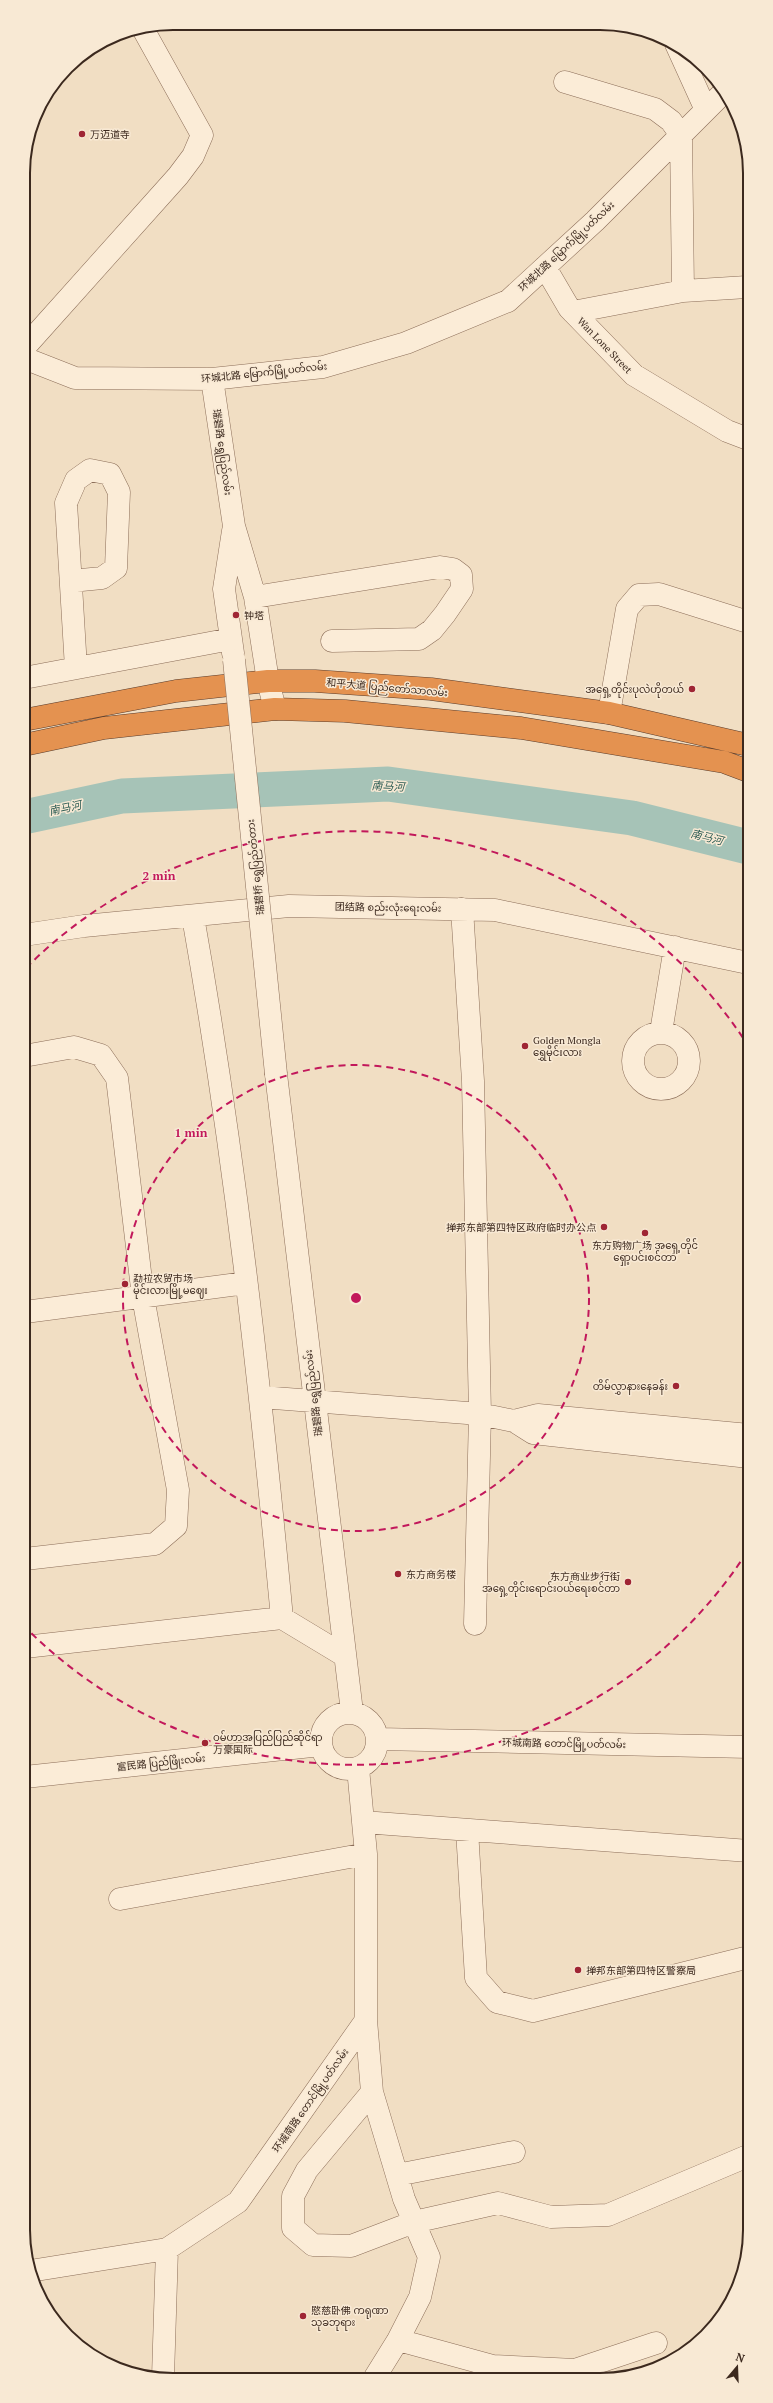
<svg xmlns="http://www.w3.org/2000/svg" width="773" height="2403" viewBox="0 0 773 2403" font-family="'PT Serif','Noto Sans SC','Noto Sans Myanmar',serif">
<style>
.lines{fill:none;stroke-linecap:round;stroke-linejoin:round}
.river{stroke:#a6c3b7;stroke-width:35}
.minor-casing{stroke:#8c6e59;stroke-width:23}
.highway-casing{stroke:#5a3d2d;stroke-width:23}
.minor{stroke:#fbecd7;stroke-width:22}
.highway{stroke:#e49250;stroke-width:22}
.minor-bridge-casing{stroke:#8c6e59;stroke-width:23;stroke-linecap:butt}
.minor-bridge{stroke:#fbecd7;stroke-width:22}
.ring{fill:none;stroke:#c2185b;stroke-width:2;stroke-dasharray:7 5}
.poi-dot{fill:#9f2534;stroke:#f8e9d4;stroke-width:1.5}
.labels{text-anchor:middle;stroke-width:3;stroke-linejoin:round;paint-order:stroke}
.poi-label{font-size:10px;fill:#3c291e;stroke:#f8e9d4;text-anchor:start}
.street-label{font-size:10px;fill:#3c291e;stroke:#f8e9d4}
.water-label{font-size:11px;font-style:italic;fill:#2c5c54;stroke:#f8e9d4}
.rim{fill:none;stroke:#3c291e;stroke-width:2}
.centre{fill:#c2185b;stroke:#f8e9d4;stroke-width:2}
.ring-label{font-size:12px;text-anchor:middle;font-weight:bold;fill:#c2185b;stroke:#f8e9d4;stroke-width:3;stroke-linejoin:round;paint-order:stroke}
</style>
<rect width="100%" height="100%" fill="#f1dec3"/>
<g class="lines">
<path class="river" d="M24,817L122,796L388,784L632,818L748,847"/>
<g class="minor-casing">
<path id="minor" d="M676,44L706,110
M565,82L655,109L671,121L681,135L683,291
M545,267L569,308L634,375L727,431L748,439
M573,312L683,291L747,287
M24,348L178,176L193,156L202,135L143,29
M24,358L75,378L212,379L323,367L406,343L508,301L595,221L724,92
M212,379L234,526L255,597L268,681L275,709
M233,531L224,589L233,653
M71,581L102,578L116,568L119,492L110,474L90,470L76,480L66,503L76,668
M255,597L440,567L453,569L461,575L462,589L445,614L432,630L419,639L332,641
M24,678L231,639
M609,713L627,609L639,595L659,594L748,622
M462,909L473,1081L480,1414L475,1624
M193,917C234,1148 260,1383 282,1618L345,1656
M24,935L84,926L289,906L495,910L748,963
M661,1032L675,947
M633 1061a28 28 0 1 1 56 0a28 28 0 1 1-56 0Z
M24,1056L74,1047L101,1055L117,1078L143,1297L178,1490L176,1526L155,1544L25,1559
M276,1074L352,1712
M25,1312L246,1283
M261,1397L480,1414L514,1421
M749,1435L538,1415L514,1421L533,1433L749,1457
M25,1647L282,1618
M321 1741a28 28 0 1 1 56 0a28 28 0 1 1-56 0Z
M378,1739L749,1747
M25,1777L321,1745
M363,1822L749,1851
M467,1830L476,1978L497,2002L533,2011L749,1957
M120,1899L366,1854
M366,2020L372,2092L404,2199L429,2257L420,2297L398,2340L375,2377
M372,2092L307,2170L293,2196V2228L313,2245L351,2246L414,2222L498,2203L551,2217L608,2215L750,2155
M397,2175L514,2152
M30,2271L167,2249L238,2202L366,2020V1854L358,1768
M398,2340L493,2366L575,2370L656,2343
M163,2377L167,2249"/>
</g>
<g class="highway-casing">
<path id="highway" d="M24,720L176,691L268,681H315L431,689L609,713L748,745
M24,745L104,728L275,709L345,711L521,728L724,762L748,771"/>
</g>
<use href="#minor" class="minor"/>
<use href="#highway" class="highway"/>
<g class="minor-bridge-casing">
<path id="minor-bridge" d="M234,660L276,1074"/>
</g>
<use href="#minor-bridge" class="minor-bridge"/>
</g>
<g class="ring">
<circle cx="356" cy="1298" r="233"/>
<path d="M747 1552A466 466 0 0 1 26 1628M26 968A466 466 0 0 1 747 1044"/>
</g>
<g class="poi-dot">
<circle cx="82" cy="134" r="4"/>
<circle cx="236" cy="615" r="4"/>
<circle cx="692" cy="689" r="4"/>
<circle cx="525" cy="1046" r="4"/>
<circle cx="604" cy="1227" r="4"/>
<circle cx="645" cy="1233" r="4"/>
<circle cx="125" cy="1284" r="4"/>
<circle cx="676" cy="1386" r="4"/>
<circle cx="398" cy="1574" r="4"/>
<circle cx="628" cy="1582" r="4"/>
<circle cx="205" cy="1743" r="4"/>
<circle cx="578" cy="1970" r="4"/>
<circle cx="303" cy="2316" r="4"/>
</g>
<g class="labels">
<g class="poi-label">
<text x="90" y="138">万迈道寺</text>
<text x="244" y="619">钟塔</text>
<text x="684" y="693" text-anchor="end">အရှေ့တိုင်းပုလဲဟိုတယ်</text>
<text x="533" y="1044">Golden Mongla<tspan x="533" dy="12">ရွှေမိုင်းလား</tspan></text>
<text x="596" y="1231" text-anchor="end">掸邦东部第四特区政府临时办公点</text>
<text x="645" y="1249" text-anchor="middle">东方购物广场 အရှေ့တိုင်<tspan x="645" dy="12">ရှော့ပင်းစင်တာ</tspan></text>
<text x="133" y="1282">勐拉农贸市场<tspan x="133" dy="12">မိုင်းလားမြို့မဈေး</tspan></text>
<text x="668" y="1390" text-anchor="end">တိမ်လွှာနားနေခန်း</text>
<text x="406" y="1578">东方商务楼</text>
<text x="620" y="1580" text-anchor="end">东方商业步行街<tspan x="620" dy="12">အရှေ့တိုင်းရောင်းဝယ်ရေးစင်တာ</tspan></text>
<text x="213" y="1741">ဝမ်ဟာအပြည်ပြည်ဆိုင်ရာ<tspan x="213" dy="12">万豪国际</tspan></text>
<text x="586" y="1974">掸邦东部第四特区警察局</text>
<text x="311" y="2314">愍慈卧佛 ကရုဏာ<tspan x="311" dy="12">သုခဘုရား</tspan></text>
</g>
<g class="street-label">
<text transform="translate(566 246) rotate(-43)" y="4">环城北路 မြောက်မြို့ပတ်လမ်း</text>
<text transform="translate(605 345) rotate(46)" y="4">Wan Lone Street</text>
<text transform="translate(264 372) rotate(-6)" y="4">环城北路 မြောက်မြို့ပတ်လမ်း</text>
<text transform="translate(223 452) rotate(82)" y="4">瑞碧路 ရွှေပြည်လမ်း</text>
<text transform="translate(387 687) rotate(5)" y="4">和平大道 ပြည်တော်သာလမ်း</text>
<text transform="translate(255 867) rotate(-96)" y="4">瑞碧桥 ရွှေပြည်တံတား</text>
<text transform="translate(388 907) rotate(1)" y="4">团结路 စည်းလုံးရေးလမ်း</text>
<text transform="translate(313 1393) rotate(-97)" y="4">瑞碧路 ရွှေပြည်လမ်း</text>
<text transform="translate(564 1743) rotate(1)" y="4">环城南路 တောင်မြို့ပတ်လမ်း</text>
<text transform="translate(161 1762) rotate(-6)" y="4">富民路 ပြည်ဖြိုးလမ်း</text>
<text transform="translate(310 2100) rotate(-55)" y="4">环城南路 တောင်မြို့ပတ်လမ်း</text>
</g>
<g class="water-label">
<text transform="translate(388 786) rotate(3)" y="4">南马河</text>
<text transform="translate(65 808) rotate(-12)" y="4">南马河</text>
<text transform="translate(707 837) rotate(14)" y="4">南马河</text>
</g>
</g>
<path d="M0 0H773V2403H0ZM173 30H600A143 143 0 0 1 743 173V2230A143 143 0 0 1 600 2373H173A143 143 0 0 1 30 2230V173A143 143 0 0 1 173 30Z" fill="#f8e9d4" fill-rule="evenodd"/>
<path class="rim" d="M173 30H600A143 143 0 0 1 743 173V2230A143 143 0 0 1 600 2373H173A143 143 0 0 1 30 2230V173A143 143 0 0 1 173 30Z"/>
<circle cx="356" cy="1298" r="6" class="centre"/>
<g class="ring-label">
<text x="159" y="880">2 min</text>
<text x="191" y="1137">1 min</text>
</g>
<g transform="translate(737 2367) rotate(19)" stroke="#f8e9d4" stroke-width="3" paint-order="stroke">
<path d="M0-3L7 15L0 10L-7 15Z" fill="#3c291e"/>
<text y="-6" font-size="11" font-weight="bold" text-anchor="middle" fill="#3c291e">N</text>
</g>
</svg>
